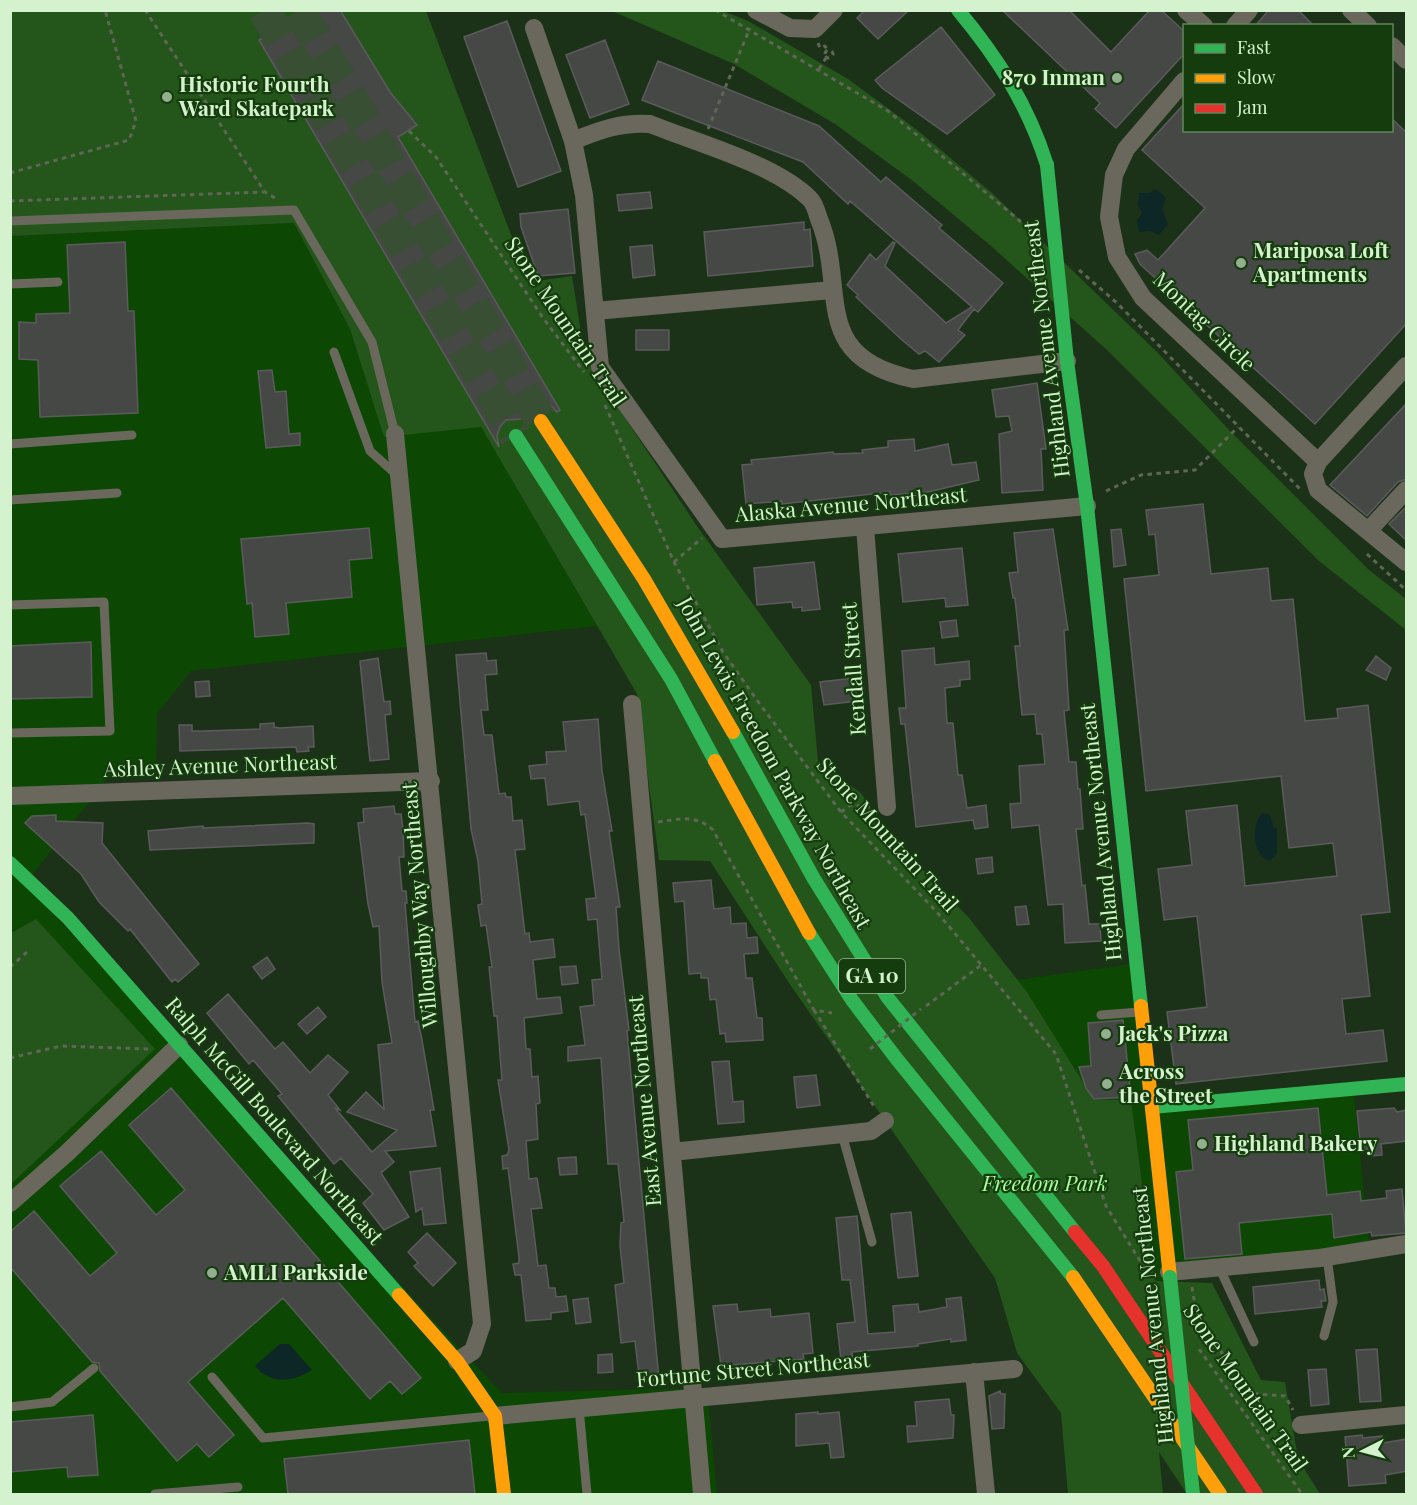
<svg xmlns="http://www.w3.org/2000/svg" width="1417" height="1505" viewBox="0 0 1417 1505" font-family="'Playfair Display',serif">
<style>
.built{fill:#0c4703}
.green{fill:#24551b}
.water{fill:#0d2626}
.building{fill:#464845;stroke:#5b5b5c;stroke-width:1.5}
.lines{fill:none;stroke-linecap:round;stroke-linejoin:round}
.highway-tunnel{stroke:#384f33;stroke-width:33;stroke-dasharray:33 16;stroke-linecap:butt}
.path{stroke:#5f6655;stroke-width:3;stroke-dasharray:4.5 4.5;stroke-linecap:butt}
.lane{stroke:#6a685c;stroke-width:9}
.street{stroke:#6a685c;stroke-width:18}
.fast{stroke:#30b455;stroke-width:14}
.slow{stroke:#ff9f0a;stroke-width:14}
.jam{stroke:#e5322d;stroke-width:14}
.path-bridge{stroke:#5f6655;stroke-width:3;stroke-dasharray:4.5 4.5;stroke-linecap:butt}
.fast-bridge{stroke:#30b455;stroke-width:14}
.poi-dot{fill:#94af8f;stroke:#143c0d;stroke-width:2}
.labels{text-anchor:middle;stroke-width:4.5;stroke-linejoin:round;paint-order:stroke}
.shield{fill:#143c0d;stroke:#9bbb95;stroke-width:1.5}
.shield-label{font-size:20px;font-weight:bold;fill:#d5f2cf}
.poi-label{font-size:21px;font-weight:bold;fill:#d5f2cf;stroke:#143c0d;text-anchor:start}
.street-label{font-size:21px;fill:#d5f2cf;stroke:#143c0d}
.park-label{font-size:21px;font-style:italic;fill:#abfd9d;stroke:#143c0d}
</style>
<rect width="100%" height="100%" fill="#1c3218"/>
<path class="built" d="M294,223L350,329L384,436L481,427L597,626L191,671L157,714L156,776L108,778L25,884L502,1393L707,1388L717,1494H11V236Z
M1138,963L1156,1113L1353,1088L1370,1252L1155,1281L1131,1100L1094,1101L1008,981Z"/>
<path class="green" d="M11,11H426L529,282L572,276L585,358L699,529L811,685L818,761L862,794L877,822L969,918L1027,992L1094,1100H1131L1155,1281L1212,1283L1261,1380L1285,1382L1298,1459L1320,1494H1187L1159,1452L1163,1494H1068L1061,1413L1017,1353L995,1278L791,986L710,861L659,860L637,694L481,427L384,437L350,329L294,223L11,236Z
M612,11H723L748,21L848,79L916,129L992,193L1157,352L1228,429L1369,570L1406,599V630L1319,561L1107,350L991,246L913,181L835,124L734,64Z
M36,919L155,1049L11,1184V933Z"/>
<path class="water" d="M1156,189L1166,198L1162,209L1168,224L1159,235L1150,231L1139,232L1137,221L1142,213L1138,205L1139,193H1149Z
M1262,813L1270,815L1274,828H1277V854L1269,861C1252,854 1251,826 1262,813Z
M280,1344H289L312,1370C293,1382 271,1385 255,1366Z"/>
<path class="building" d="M309,10H340L390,92L417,125L398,137L560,410L557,412L550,405L540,402L531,405L523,419L506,420L500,427L497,436L499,447L259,40Z
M865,10H909L878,39L857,18Z
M1002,10H1069L1111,52L1150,10H1161L1185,32V53L1116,128L1095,109L1100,103Z
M1269,10H1298L1314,26H1255Z
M507,21L561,171L518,187L464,37Z
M941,27L995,95L947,134L882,88L875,80Z
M605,40L629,104L590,118L566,55Z
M658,61L819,126L881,182L886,177L942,225L939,228L1003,283L978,312L974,309L958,330L965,335L939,362L925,351L919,354L902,340L856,297L858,295L847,285L870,254L876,260L893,242L895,243L885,266L946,323L972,307L850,201L848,204L803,162L642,100Z
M1185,103V130H1392V119L1407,133V323L1315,424L1140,264L1135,254L1147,250L1158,260L1205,208L1142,150Z
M650,192L652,208L619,211L617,195Z
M568,209L575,273L538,276L521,227L520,214Z
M804,222V230L810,229L813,266L708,276L704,232Z
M125,242L128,311H134L138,413L40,417L38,360L19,359V322L36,323V314L70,313L67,245Z
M652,245L655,275L633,278L630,247Z
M636,330H669V350H636Z
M272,370L275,392L286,391L289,434L300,433V445L266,448L258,371Z
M1037,383L1046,449H1041L1043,490L1002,493L999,434L1012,431L1009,416L996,417L992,390Z
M1407,403V479L1398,482L1367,516L1330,485Z
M914,439L915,451L948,444L952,465L976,462L979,480L928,492L890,495V492L782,504V501L746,504L742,465L752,464L751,460L833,452L834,454L863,453L862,450L888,447V441Z
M1203,504L1211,574L1268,568L1271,601L1293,599L1305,721L1338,718L1337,709L1368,705L1390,912L1361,915L1370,996L1342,999L1346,1034L1383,1030L1387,1061L1176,1084L1167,1012L1207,1007L1197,916L1164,920L1158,869L1192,865L1186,811L1237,805L1245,886L1337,876L1333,843L1289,848L1281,776L1146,791L1124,579L1159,575L1155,534L1149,535L1146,510Z
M1407,506V541L1389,524Z
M369,528L372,558L349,560L352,597L286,603L289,634L255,637L252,603L247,604L241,539Z
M1053,529L1068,630H1064L1069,710L1064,711L1069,762H1076L1078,789H1080L1083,829H1076L1082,886L1085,885L1089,924H1100L1101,941L1065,943L1063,904L1048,905L1039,825L1012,828L1010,804L1021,803L1019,766L1045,764L1042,734H1037L1035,714L1022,715L1015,646H1020L1015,598H1013L1009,573L1018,572L1014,533Z
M1121,529L1126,565L1114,567L1111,530Z
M962,548L968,605L946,607L945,598L903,602L898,554Z
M814,562L820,609L802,611V607L793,608L792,602L757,605L754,568Z
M956,620L958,636L942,638L940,622Z
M91,642L92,697L10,699V646Z
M934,648L935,665L969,661L970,679L960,680V686L945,688L947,723H953L958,775H962L967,808L986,805L988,827L975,829L973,820L916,827L905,724H901L899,708H906L902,651Z
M486,653L487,661L496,660L497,674L485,675L488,710H481L484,735H492L499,794L505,793L506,797H511L513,821L522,820L525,849L515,850L525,934L529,933L530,942L553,939L555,957L533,960L537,999L560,997L562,1013L524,1018L526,1049H530L532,1077L538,1076L540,1103L536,1104L538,1139L526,1141L529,1179L537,1178L542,1208L531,1209L538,1266L546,1265L549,1288H555L556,1297L566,1296L568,1311L551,1313V1319L526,1321L521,1275H515L513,1264L519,1263V1257L508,1168L503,1169L502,1156L507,1155L509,1150L498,1080H502L497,1016H494L489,967H492L486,925L481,926L478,905L482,904L478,861L471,829L456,655Z
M1376,656L1391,668L1386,680L1366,670Z
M378,658L384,702L390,701L391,714L385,715L389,759L370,761L360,661Z
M854,678L857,701L824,705L820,682Z
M209,681L210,696L196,697L195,682Z
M598,719L602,771L612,831H609L620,907H616L619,949L629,1030L627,1031L659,1380L647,1381L646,1375L639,1376L635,1341L621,1343L615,1285L624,1283L620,1246L621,1223L624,1222L618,1164H608L601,1058L568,1061V1047L585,1045L580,1007L594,1005L592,980L602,979L597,919L588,920L586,899L596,898L585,814L581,815L579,801L548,805L545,778L531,779L529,766L547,764L546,752L566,751L563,722Z
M274,723V727L280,728L313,726L314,747H308L309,751L297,752L296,747L180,751L179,725H192V731H202L260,729V724Z
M394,806L395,814H401L403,829L404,857H399L402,891H406L407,903H405L415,1022L418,1021L422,1040L434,1110H430L436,1146L385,1151L394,1162L381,1173L409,1217L384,1230L363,1203L373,1194L341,1158L334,1164L278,1096L282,1094L253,1060L249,1064L207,1013L228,994L275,1049L283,1042L310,1073L328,1055L348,1072L328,1095L340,1110L335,1108L372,1152L397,1130L347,1112L366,1092L384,1109L378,1045L392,1043L382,982L379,926L373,927L368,904L358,823L364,822L363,809Z
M56,815V821L103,823L102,843L199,964L178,982L175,979L172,982L130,929L128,931L99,902L81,874L25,823L32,816Z
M308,823L314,824V843L150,850L148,831L203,826V828Z
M992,857L993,872L978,874L976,859Z
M711,880L714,909L730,907L731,924L746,923L747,938L757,937L758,953L744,954L746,978H752L757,1018H762L763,1040L726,1042L725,1033L720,1034L716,999L710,1000L708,978H701V973L689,974L684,901L675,902L673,883Z
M1026,906L1029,924L1017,925L1015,907Z
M267,957L275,969L262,979L253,967Z
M576,966L578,983L562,985L560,967Z
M318,1007L326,1017L307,1034L298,1024Z
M1123,1020L1131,1097L1094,1099L1086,1088L1079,1067L1091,1066L1088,1023Z
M729,1061L733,1102L743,1101L744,1122L718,1124L712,1062Z
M816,1075L820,1105L797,1108L794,1077Z
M171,1088L421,1378L402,1394L390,1381L370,1399L283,1298L188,1382L234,1435L209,1457L197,1444L177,1461L100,1371L99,1363L92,1362L10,1267V1232L34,1211L90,1276L117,1253L60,1186L101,1151L156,1215L185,1190L129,1125Z
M1318,1108L1327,1195L1360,1191L1361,1201L1387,1198L1386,1191L1402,1189L1406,1233L1372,1236L1371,1232L1334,1238L1332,1214L1239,1223L1242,1254L1185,1259L1176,1172L1193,1170L1188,1120Z
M1394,1108L1397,1112L1407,1110V1141L1381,1144L1382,1155L1369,1156L1368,1149L1361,1150L1357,1111Z
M576,1157L577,1174L560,1175L558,1158Z
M440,1168L446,1223L424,1225L422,1208L416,1212L410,1172Z
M911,1212L918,1276L898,1278L891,1214Z
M857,1216L868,1334L895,1332L893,1306L918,1304L919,1312L947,1307L946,1299L961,1297L966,1340L951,1342V1339L918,1344V1346L852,1352L853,1359L841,1360L837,1324L855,1322L850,1280H842L836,1218Z
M427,1233L456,1263L433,1286L414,1266L418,1263L408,1252Z
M1319,1280L1320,1290L1324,1289L1326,1301H1321L1322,1307L1255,1314L1253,1287Z
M588,1298L591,1322L576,1324L573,1300Z
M737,1304L738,1312L770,1309L771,1317L809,1313L813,1353L803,1354L804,1359L721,1366L713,1306Z
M1377,1349L1381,1401L1360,1402L1356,1350Z
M612,1354L613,1372L598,1373V1355Z
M1326,1369L1329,1404L1311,1406L1308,1370Z
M1000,1391L1001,1394H1005L1004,1428L992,1429L989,1396Z
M949,1399L951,1415H954L953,1438L908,1442L907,1426H917L915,1402Z
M818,1412V1414L839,1412L844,1457L831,1458L829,1443L796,1446V1414Z
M93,1415L98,1475L68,1477L67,1467L10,1472V1422Z
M1362,1435L1363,1438L1382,1436L1383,1443L1407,1439V1471L1385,1475L1386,1483L1349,1486L1345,1437Z
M469,1440L475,1494H288L284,1459Z"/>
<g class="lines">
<path class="highway-tunnel" d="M264,10L516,436
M299,10L541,421"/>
<path class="path" d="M145,10L265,192L275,198
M715,10L888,111L1032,231
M545,11V10
M818,43L820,48L825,46L827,50
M825 54a4 4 0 1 1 8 0a4 4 0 1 1-8 0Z
M819,69L826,58
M708,129L750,28
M409,131L436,157L543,318L584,372
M10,173L129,140L136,121L105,10
M10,201L265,192
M1079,270L1117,303L1300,489
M605,405L674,562L723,652L759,703L841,812L936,911L1056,1054L1106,1206L1150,1277
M1106,491L1141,475L1195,470L1238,427
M1367,554L1406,590
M674,562L702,538
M841,812L851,805L870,807
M658,822C679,819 696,814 713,830L814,1010L832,1013
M10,967L27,952
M926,1006L980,966
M814,1010L875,1108
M10,1058L61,1046L150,1049
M1192,1287L1197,1318L1247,1388L1257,1394L1285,1396L1293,1410
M1199,1349L1302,1494"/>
<path class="lane" d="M10,221L294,210L372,342L395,434
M10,284L58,282
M334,352L370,451L398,476
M10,444L132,435
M10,500L117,493
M10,605L104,602L110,731L10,733
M1101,1015L1140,1012
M842,1134L872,1242
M1219,1267L1254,1342
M1324,1336L1333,1302L1327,1257
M212,1377L263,1438L490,1416
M10,1407L52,1402L94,1368
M579,1408L587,1494
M155,1494L238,1487"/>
<path class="street" d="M756,10L790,28L815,29L834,10
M1186,10L1204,26
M1351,10L1368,26
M1235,26L1249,10
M534,28L573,141L584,195L600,367L722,539L1087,506
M1392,46L1406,60
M1184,81L1126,149L1114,175L1109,217L1117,257L1143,298L1318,462L1406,366
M573,141C599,130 622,122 650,124C697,143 775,164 810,199C815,204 817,213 819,219C848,289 808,357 913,379L1067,361
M595,311L832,290
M395,434L482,1324L473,1351L457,1361
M1318,462L1313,474L1318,490L1406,562
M865,527L887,807
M1368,531L1406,490
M632,704L702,1494
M10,796L431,781
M672,1152L871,1131L885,1121
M10,1203L67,1153L179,1045
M1169,1272L1320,1258L1406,1244
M974,1372L986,1494
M495,1416L1014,1369
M1301,1425L1406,1415"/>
<path class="fast" d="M958,10C998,58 1028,105 1047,165
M1067,361L1087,506L1141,1006
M516,436L671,679L715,761
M733,732L814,879L888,998L1075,1232
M10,863L68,918L399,1295
M809,933L852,1000L896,1058L1073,1277
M1152,1107L1406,1084"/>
<path class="slow" d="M541,421L644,579L733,732
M715,761L809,933
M1141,1006L1170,1277
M1073,1277L1220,1494
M399,1295L457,1361L495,1416L504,1494"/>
<path class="jam" d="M1075,1232L1103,1266L1256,1494"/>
<path class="path-bridge" d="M870,1049L921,1009"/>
<path class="fast-bridge" d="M1047,165L1067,361
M1170,1277L1193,1494"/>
</g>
<g class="poi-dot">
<circle cx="1117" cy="78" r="6"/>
<circle cx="167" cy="97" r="6"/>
<circle cx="1241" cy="263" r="6"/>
<circle cx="1106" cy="1034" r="6"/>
<circle cx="1107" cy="1084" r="6"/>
<circle cx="1202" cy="1144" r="6"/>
<circle cx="212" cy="1273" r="6"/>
</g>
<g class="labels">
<rect class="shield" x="839" y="959" width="66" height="34" rx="4.5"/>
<g class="shield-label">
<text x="872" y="983">GA 10</text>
</g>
<g class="poi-label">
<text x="1105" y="85" text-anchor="end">870 Inman</text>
<text x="179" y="92">Historic Fourth<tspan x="179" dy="24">Ward Skatepark</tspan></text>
<text x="1253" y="258">Mariposa Loft<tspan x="1253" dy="24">Apartments</tspan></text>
<text x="1118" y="1041">Jack's Pizza</text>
<text x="1119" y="1079">Across<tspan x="1119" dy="24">the Street</tspan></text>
<text x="1214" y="1151">Highland Bakery</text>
<text x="224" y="1280">AMLI Parkside</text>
</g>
<g class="street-label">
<text transform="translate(565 322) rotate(56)" y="7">Stone Mountain Trail</text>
<text transform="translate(1204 322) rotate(44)" y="7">Montag Circle</text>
<text transform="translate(1047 349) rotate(-97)" y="7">Highland Avenue Northeast</text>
<text transform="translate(851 505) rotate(-5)" y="7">Alaska Avenue Northeast</text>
<text transform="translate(854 669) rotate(-94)" y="7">Kendall Street</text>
<text transform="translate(774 763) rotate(61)" y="7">John Lewis Freedom Parkway Northeast</text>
<text transform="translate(220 766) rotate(-2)" y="7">Ashley Avenue Northeast</text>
<text transform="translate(1101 832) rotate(-96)" y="7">Highland Avenue Northeast</text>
<text transform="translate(887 835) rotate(48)" y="7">Stone Mountain Trail</text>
<text transform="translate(420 905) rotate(-95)" y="7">Willoughby Way Northeast</text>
<text transform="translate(645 1101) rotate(-95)" y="7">East Avenue Northeast</text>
<text transform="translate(274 1121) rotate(49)" y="7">Ralph McGill Boulevard Northeast</text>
<text transform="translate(1153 1315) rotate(-96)" y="7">Highland Avenue Northeast</text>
<text transform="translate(753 1370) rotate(-5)" y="7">Fortune Street Northeast</text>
<text transform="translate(1245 1388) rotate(55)" y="7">Stone Mountain Trail</text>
</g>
<g class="park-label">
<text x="1045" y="1191">Freedom Park</text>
</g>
</g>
<rect width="1417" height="1505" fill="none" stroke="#d5f2cf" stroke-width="24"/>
<rect x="1183" y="24" width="210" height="108" fill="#143c0d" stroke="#61855b" stroke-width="1.5"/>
<rect x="1195" y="44" width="30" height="9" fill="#30b455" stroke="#61855b" stroke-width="1.5"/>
<text x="1237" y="54" font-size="18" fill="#d5f2cf">Fast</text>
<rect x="1195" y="74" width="30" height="9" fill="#ff9f0a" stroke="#61855b" stroke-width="1.5"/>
<text x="1237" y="84" font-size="18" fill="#d5f2cf">Slow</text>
<rect x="1195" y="104" width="30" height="9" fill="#e5322d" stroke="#61855b" stroke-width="1.5"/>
<text x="1237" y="114" font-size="18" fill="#d5f2cf">Jam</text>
<g transform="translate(1363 1451) rotate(264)" stroke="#143c0d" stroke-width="4.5" paint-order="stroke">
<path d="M0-4.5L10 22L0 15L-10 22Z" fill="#d5f2cf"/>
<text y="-9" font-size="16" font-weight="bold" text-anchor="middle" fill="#d5f2cf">N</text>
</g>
</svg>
